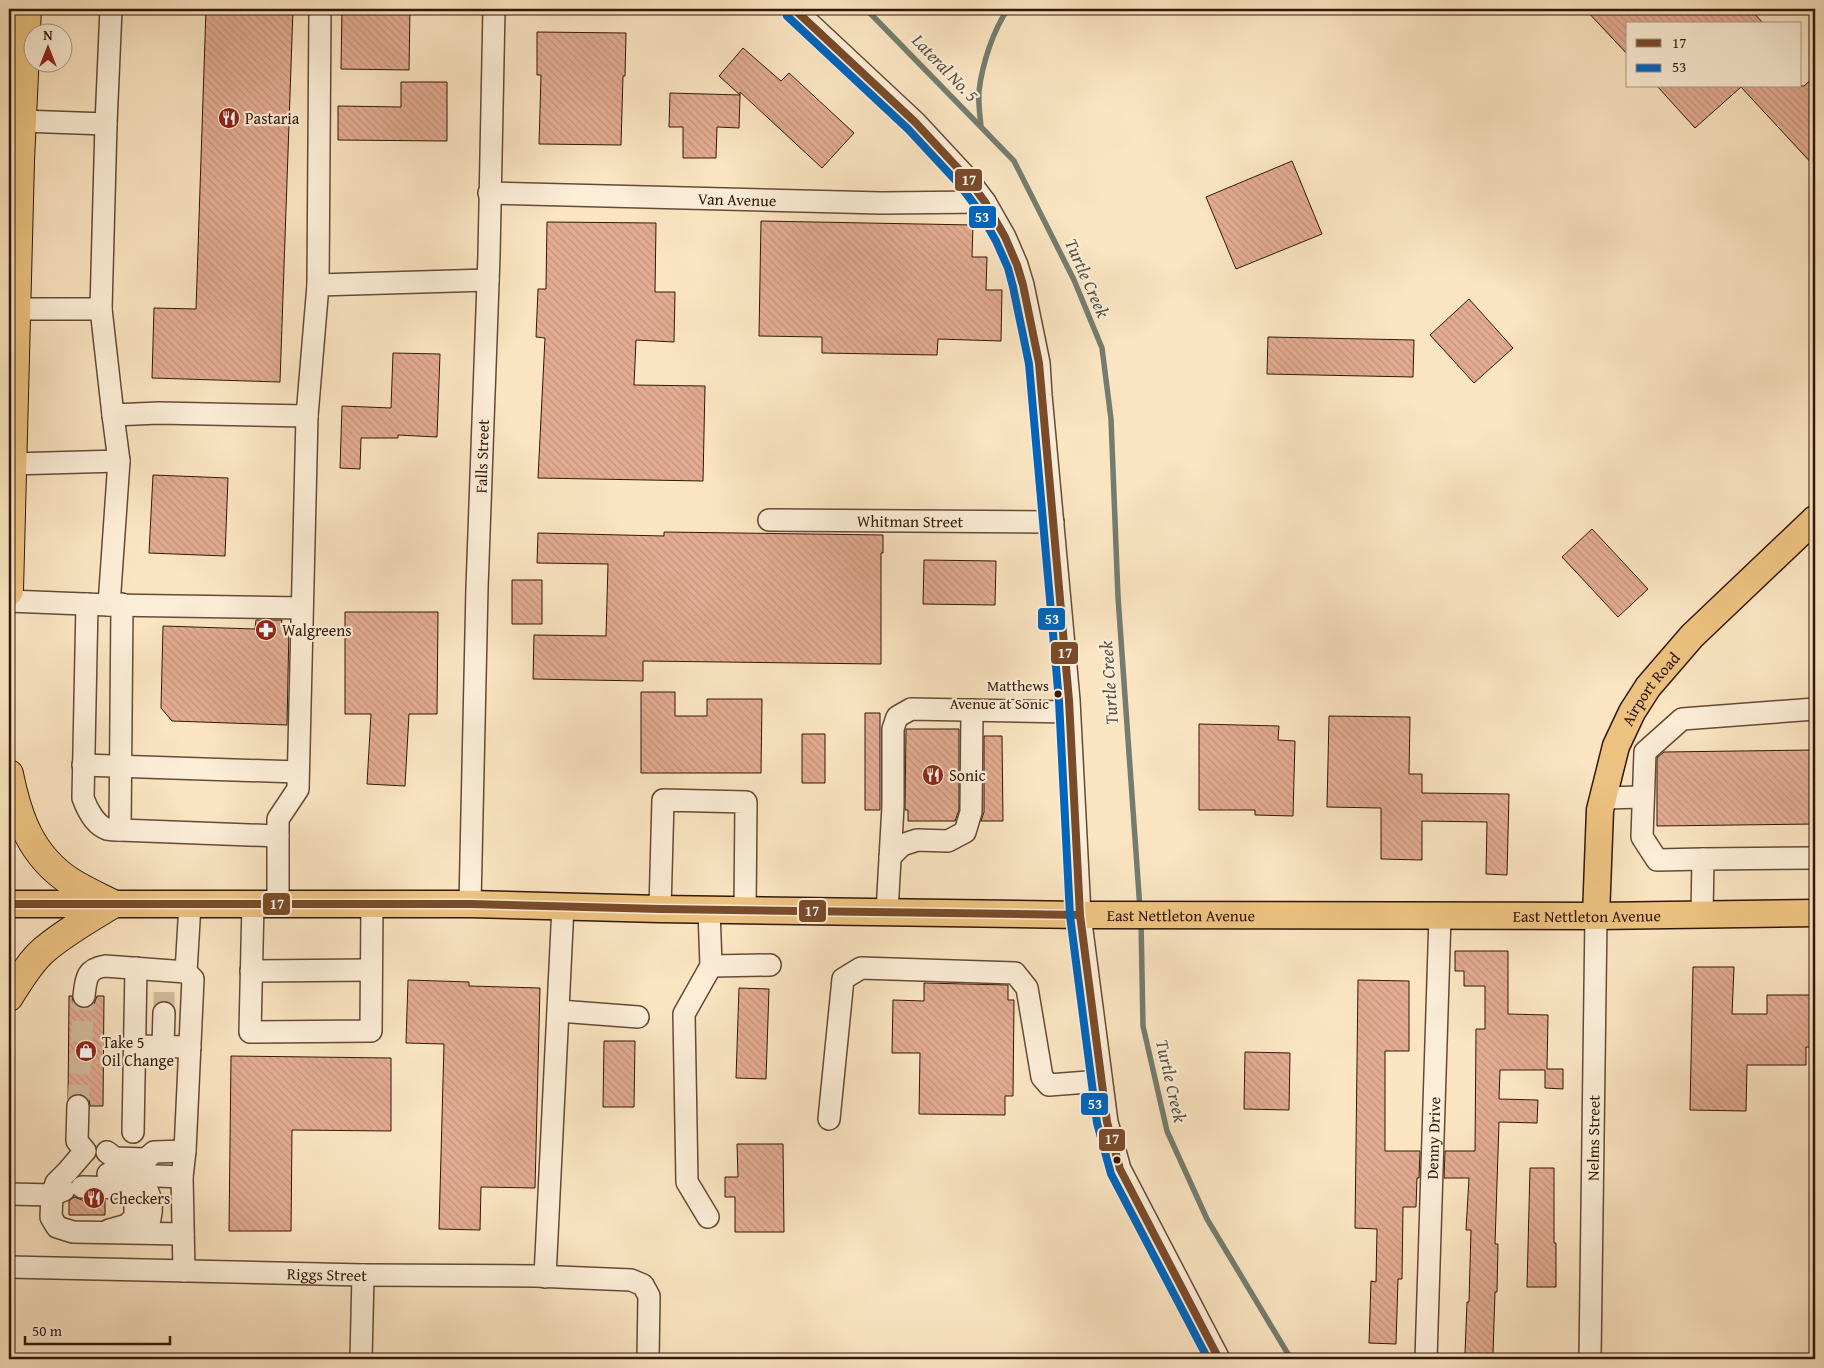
<svg xmlns="http://www.w3.org/2000/svg" width="1824" height="1368" viewBox="0 0 1824 1368" font-family="'Gentium Book Plus',serif">
<style>
.lines{fill:none;stroke-linecap:round;stroke-linejoin:round}
.stream{stroke:#737c6f;stroke-width:5.5}
.building{fill:url(#building-back-hatch);stroke:#321708}
.minor-tunnel{stroke:#d2bb9c;stroke-width:21;stroke-dasharray:21 11;stroke-linecap:butt}
.minor-casing{stroke:#644a36;stroke-width:24}
.major-casing{stroke:#321708;stroke-width:29}
.highway-casing{stroke:#321708;stroke-width:30}
.minor{stroke:#fcedd7;stroke-width:21}
.major{stroke:#edc280;stroke-width:26}
.highway{stroke:#edc280;stroke-width:28}
.bus-1-casing{stroke:#fcedd7;stroke-width:11}
.bus-2-casing{stroke:#fcedd7;stroke-width:11}
.bus-1{stroke:#7a4b2a;stroke-width:8}
.bus-2{stroke:#0065bd;stroke-width:8}
.bus-dot{fill:#321708;stroke:#fcedd7;stroke-width:2}
.labels{text-anchor:middle;stroke-width:4.5;stroke-linejoin:round;paint-order:stroke}
.bus-label{font-size:15px;fill:#321708;stroke:#fcedd7;text-anchor:end}
.poi-label{font-size:16px;fill:#321708;stroke:#fcedd7;text-anchor:start}
.street-label{font-size:16px;fill:#321708;stroke:#fcedd7}
.water-label{font-size:18px;font-style:italic;fill:#585244;stroke:#fcedd7}
.line-badge{stroke:#fcedd7;stroke-width:2}
.badge-label{font-size:14px;text-anchor:middle;font-weight:bold;fill:#fff}
</style>
<defs>
<pattern id="building-back-hatch" width="6" height="6" patternUnits="userSpaceOnUse" patternTransform="scale(1.25)"><rect width="6" height="6" fill="#e3ab91"/><path d="M-1 5l2 2M0 0l6 6M5-1l2 2" fill="none" stroke="#c3927c"/></pattern>
</defs>
<rect width="100%" height="100%" fill="#fae4c1"/>
<filter id="stains"><feTurbulence type="fractalNoise" baseFrequency=".004" numOctaves="4"/><feColorMatrix values="0 0 0 0 .2 0 0 0 0 .09 0 0 0 0 .02 0 0 0 .5 -.17"/></filter>
<radialGradient id="worn" r=".72"><stop offset=".6" stop-color="#630" stop-opacity="0"/><stop offset="1" stop-color="#630" stop-opacity=".3"/></radialGradient>
<g class="lines">
<path class="stream" d="M866,9L981,127
M1008,9C993,30 982,65 979,91C978,102 980,115 981,127L1014,161L1074,280L1102,348L1111,419L1118,597L1140,909
M1141,921L1143,1026L1167,1131L1207,1219L1291,1359"/>
</g>
<path class="building" d="M206,9H293L280,382L152,378L154,308L196,309Z
M342,9H410L409,70L341,69Z
M1585,9H1750L1764,24H1628V55Z
M537,32L626,33L625,76H623L621,145L539,144L541,75H537Z
M743,48L781,81L789,73L854,133L822,168L740,92V95L719,76Z
M1815,76V167L1741,87L1695,128L1657,86H1804Z
M401,82H447V141L338,140V106L401,107Z
M670,93L740,95L739,128L717,127L716,158H683V127H669Z
M1292,161L1322,234L1236,269L1206,197Z
M761,221L973,225L972,257H987L986,290H1002L1001,341L938,339L937,355L822,353V337L759,336Z
M547,222L656,223L655,292H675L674,342L636,340L634,385L705,386L703,481L538,478L545,338L536,337L538,289H546Z
M1469,299L1513,348L1474,383L1430,335Z
M1268,337L1414,340L1413,377L1267,374Z
M393,353L440,354L437,437L398,435V438H361L360,469L340,468L342,406L391,408Z
M153,475L228,478L225,556L149,553Z
M1592,529L1648,589L1618,617L1562,557Z
M664,532L883,535V553H881V664L643,661V681L533,679L534,635L606,636L608,564L537,563L538,533L664,536Z
M924,560L996,561L995,605L923,604Z
M512,580H542V624H512Z
M345,612H438L437,714H409L405,786L367,784L371,714H345Z
M256,620H282L281,627H289L287,725L172,721L161,708L163,626L255,629Z
M641,692H675V716H707V699H762L761,773H641Z
M865,713H880V810H865Z
M1329,716L1410,717L1409,774H1422V793L1509,794L1507,875L1486,874L1487,822L1422,821V860L1381,859V808L1327,807Z
M1199,724L1279,726L1278,740L1295,741L1293,816L1255,815V810H1199Z
M906,729H959V810L955,821H908V810H905Z
M802,734H825V783H802Z
M984,736H1002L1003,821H981L984,812Z
M1815,750V824L1657,826V758L1664,752Z
M1455,951H1508V1014L1548,1015L1547,1069H1563V1089L1545,1088V1070H1500L1499,1099L1538,1100L1537,1123L1499,1122L1495,1244H1498L1497,1292H1495L1493,1354H1465L1467,1302H1469L1471,1230H1466L1469,1178H1444L1445,1151H1475L1476,1029H1485V986H1464V971H1455Z
M1693,967H1734L1732,1014H1767V995H1815V1047H1806V1065H1747L1746,1111L1690,1110Z
M408,980L469,982V986L540,988L535,1188L481,1187L480,1230L439,1229L444,1044L406,1043Z
M1358,980L1409,981V1051H1385V1151H1420L1419,1178H1417L1416,1207H1403L1402,1279H1398L1396,1344L1369,1343L1371,1281L1376,1282L1377,1229L1355,1228Z
M924,983L1008,985V1000H1014L1013,1096H1005V1115L919,1114L920,1053H892L893,1000L924,1001Z
M739,988L769,989L766,1079L736,1078Z
M69,996H72L73,1001L76,1006L83,1008H88L94,1004L97,996H104L103,1106H90L89,1100L85,1096L79,1094L73,1095L68,1099Z
M604,1041H635L634,1107H603Z
M1245,1052L1290,1053L1289,1110L1244,1109Z
M231,1056L391,1058V1131L292,1130L291,1231H229Z
M737,1144H783L784,1232H735V1197H725V1177H738Z
M1530,1168H1554V1243H1556V1287H1527Z
M74,1197L82,1200H105V1215H69V1201Z"/>
<g class="lines">
<path class="minor-tunnel" d="M164,1013V989
M78,1106L84,996"/>
<g class="minor-casing">
<g id="minor">
<path d="M320,9L318,285L488,280"/>
<path d="M794,9L915,122L967,178L985,202L1005,237L1017,265L1023,285L1039,363L1041,395L1069,700L1080,915L1107,1122L1120,1169L1219,1359"/>
<path d="M21,121L106,124"/>
<path id="s1" d="M489,193L881,203L985,202"/>
<path d="M16,309H101L106,124L111,9"/>
<path d="M101,309L113,415L159,413L307,416L318,285"/>
<path d="M11,464L119,461L113,415"/>
<path id="s2" d="M769,520L1053,522"/>
<path d="M9,601L109,605L302,608"/>
<path d="M87,604L83,798C87,809 95,825 107,829C111,830 116,830 120,830"/>
<path d="M122,604L120,830L278,836"/>
<path d="M109,605L119,461"/>
<path d="M83,765L298,772"/>
<path d="M1603,798L1642,797"/>
<path d="M890,857L902,845L917,840L948,841L965,832L971,812L972,710"/>
<path d="M1703,859L1657,860L1642,837L1645,752L1682,719L1815,709"/>
<path d="M253,904L250,1032L371,1031L372,904"/>
<path d="M278,904V819L298,789L307,416"/>
<path id="s3" d="M470,904L477,588L489,255L494,9"/>
<path d="M660,909L663,800L746,802L745,911"/>
<path d="M887,912L893,806V729L897,717L911,709L1069,712"/>
<path d="M1702,914L1703,859L1815,858"/>
<path d="M711,966L770,965"/>
<path d="M251,971L371,970"/>
<path d="M186,972L190,904"/>
<path d="M84,996C86,979 86,969 105,966L186,972L193,979L185,1151L182,1177L184,1271"/>
<path d="M559,1011L638,1017"/>
<path d="M134,1046L190,1047"/>
<path d="M163,1046L164,1013"/>
<path d="M78,1106L77,1141L85,1151"/>
<path d="M829,1119L843,979L861,968L1015,973L1027,988L1042,1077L1049,1085L1101,1081"/>
<path d="M133,1132L136,968"/>
<path d="M85,1151L67,1172L56,1183L52,1195L51,1217L57,1227L73,1232L183,1234"/>
<path d="M107,1152L115,1158L146,1159L154,1152L185,1151"/>
<path d="M108,1174L182,1177"/>
<path d="M82,1187L128,1188L135,1196V1217L127,1225L109,1230"/>
<path d="M9,1194L52,1195L64,1190"/>
<path d="M708,1217L687,1182L684,1014L711,966L709,910"/>
<path d="M127,1225L143,1223L150,1219C152,1210 152,1200 148,1192L141,1189L128,1188"/>
<path id="s4" d="M9,1267L363,1275L535,1276L631,1280L643,1285L649,1296L648,1359"/>
<path d="M545,1277L563,906"/>
<path d="M361,1359L363,1275"/>
<path id="s5" d="M1426,1359L1440,916"/>
<path id="s6" d="M1590,1359L1596,916"/>
</g>
</g>
<g class="major-casing">
<g id="major">
<path id="s7" d="M9,904H470L660,909L1080,915L1596,916L1815,913"/>
<path id="s8" d="M1596,916L1600,810L1616,746L1632,712L1648,687L1692,636L1815,519"/>
</g>
</g>
<g class="highway-casing">
<path id="highway" d="M9,591L20,161L27,9
M9,774C18,818 31,856 71,882C84,890 99,897 113,904
M9,997C19,981 30,962 44,950C65,932 90,918 113,904"/>
</g>
<use href="#minor" class="minor"/>
<use href="#major" class="major"/>
<use href="#highway" class="highway"/>
<g class="bus-1-casing">
<path id="bus-1" d="M794,9L915,122L967,178L985,202L1005,237L1017,265L1023,285L1039,363L1069,700L1080,915L1107,1122L1120,1169L1219,1359
M9,904H470L660,909L1080,915"/>
</g>
<g class="bus-2-casing">
<path id="bus-2" d="M787,16L908,129L959,184L977,208L996,241L1008,268L1013,287L1029,364L1059,701L1070,916L1097,1123L1111,1174L1208,1359"/>
</g>
<use href="#bus-1" class="bus-1"/>
<use href="#bus-2" class="bus-2"/>
</g>
<defs>
<g id="restaurant-disc" transform="scale(1.125)"><circle r="9.5" fill="#8f2418" stroke="#fcedd7"/><path d="M-5-6h1v4h1v-4h1v4h1v-4h1v5L-1.5 .5V6h-2V.5L-5-1ZM5-6V6H3V1.5H1.5Q1.5-4 5-6Z" fill="#fff"/></g>
<g id="pharmacy-disc" transform="scale(1.125)"><circle r="9.5" fill="#8f2418" stroke="#fcedd7"/><path d="M-2-6h4v4h4v4h-4v4h-4v-4h-4v-4h4Z" fill="#fff"/></g>
<g id="shop-disc" transform="scale(1.125)"><circle r="9.5" fill="#8f2418" stroke="#fcedd7"/><path d="M-5-2.5h2.3a2.7 3.5 0 0 1 5.4 0H5L5.5 6h-11ZM-1.5-2.5h3a1.5 2.3 0 0 0-3 0Z" fill="#fff"/></g>
</defs>
<g fill-rule="evenodd">
<use href="#restaurant-disc" x="229" y="118"/>
<use href="#pharmacy-disc" x="266" y="630"/>
<use href="#restaurant-disc" x="933" y="775"/>
<use href="#shop-disc" x="86" y="1051"/>
<use href="#restaurant-disc" x="94" y="1198"/>
</g>
<g class="bus-dot">
<circle cx="1058" cy="694" r="4.5"/>
<circle cx="1117" cy="1160" r="4.5"/>
</g>
<g class="labels">
<g class="bus-label">
<text x="1049" y="691">Matthews<tspan x="1049" dy="18">Avenue at Sonic</tspan></text>
</g>
<g class="poi-label">
<text x="245" y="124">Pastaria</text>
<text x="282" y="636">Walgreens</text>
<text x="949" y="781">Sonic</text>
<text x="102" y="1048">Take 5<tspan x="102" dy="18">Oil Change</tspan></text>
<text x="110" y="1204">Checkers</text>
</g>
<g class="street-label">
<text dy="6" stroke="none"><textPath href="#s1" startOffset="248">Van Avenue</textPath></text>
<text dy="6" stroke="none"><textPath href="#s3" startOffset="448">Falls Street</textPath></text>
<text dy="6" stroke="none"><textPath href="#s2" startOffset="141">Whitman Street</textPath></text>
<text dy="6" stroke="none"><textPath href="#s8" startOffset="239">Airport Road</textPath></text>
<text dy="6" stroke="none"><textPath href="#s7" startOffset="1172">East Nettleton Avenue</textPath></text>
<text dy="6" stroke="none"><textPath href="#s7" startOffset="1578">East Nettleton Avenue</textPath></text>
<text dy="6" stroke="none"><textPath href="#s5" startOffset="221">Denny Drive</textPath></text>
<text dy="6" stroke="none"><textPath href="#s6" startOffset="221">Nelms Street</textPath></text>
<text dy="6" stroke="none"><textPath href="#s4" startOffset="318">Riggs Street</textPath></text>
</g>
<g class="water-label">
<text transform="translate(945 68) rotate(46)" y="6">Lateral No. 5</text>
<text transform="translate(1087 278) rotate(66)" y="6">Turtle Creek</text>
<text transform="translate(1109 683) rotate(-94)" y="6">Turtle Creek</text>
<text transform="translate(1171 1081) rotate(77)" y="6">Turtle Creek</text>
</g>
</g>
<g class="line-badge">
<rect x="954" y="168" width="29" height="24" rx="5" fill="#7a4b2a"/>
<rect x="968" y="205" width="29" height="24" rx="5" fill="#0065bd"/>
<rect x="1037" y="607" width="29" height="24" rx="5" fill="#0065bd"/>
<rect x="1050" y="641" width="29" height="24" rx="5" fill="#7a4b2a"/>
<rect x="262" y="892" width="29" height="24" rx="5" fill="#7a4b2a"/>
<rect x="798" y="899" width="29" height="24" rx="5" fill="#7a4b2a"/>
<rect x="1080" y="1092" width="29" height="24" rx="5" fill="#0065bd"/>
<rect x="1098" y="1128" width="28" height="24" rx="5" fill="#7a4b2a"/>
</g>
<g class="badge-label">
<text x="969" y="185">17</text>
<text x="982" y="222">53</text>
<text x="1052" y="624">53</text>
<text x="1065" y="658">17</text>
<text x="277" y="909">17</text>
<text x="812" y="916">17</text>
<text x="1095" y="1109">53</text>
<text x="1112" y="1144">17</text>
</g>
<rect width="1824" height="1368" fill="none" stroke="#fae4c1" stroke-width="30"/>
<rect x="10" y="10" width="1804" height="1348" fill="none" stroke="#321708" stroke-width="2.5"/>
<rect x="15" y="15" width="1794" height="1338" fill="none" stroke="#321708"/>
<rect x="1626" y="22" width="175" height="65" fill="#fcedd7" stroke="#ab9784"/>
<rect x="1636" y="39" width="25" height="8" fill="#7a4b2a" stroke="#ab9784"/>
<text x="1672" y="48" font-size="15" fill="#321708">17</text>
<rect x="1636" y="64" width="25" height="8" fill="#0065bd" stroke="#ab9784"/>
<text x="1672" y="72" font-size="15" fill="#321708">53</text>
<g transform="translate(48 48)"><circle r="24" fill="#fcedd7" stroke="#ab9784"/>
<path d="M0-4L9 19L0 12L-9 19Z" fill="#8f2418"/>
<text y="-8" font-size="14" font-weight="bold" text-anchor="middle" fill="#321708">N</text>
</g>
<path d="M25 1336v8h145v-8" fill="none" stroke="#321708" stroke-width="2.5"/>
<text x="32" y="1336" font-size="15" fill="#321708" stroke="#fcedd7" stroke-width="4" paint-order="stroke">50 m</text>
<rect width="100%" height="100%" filter="url(#stains)"/>
<rect width="100%" height="100%" fill="url(#worn)"/>
</svg>
